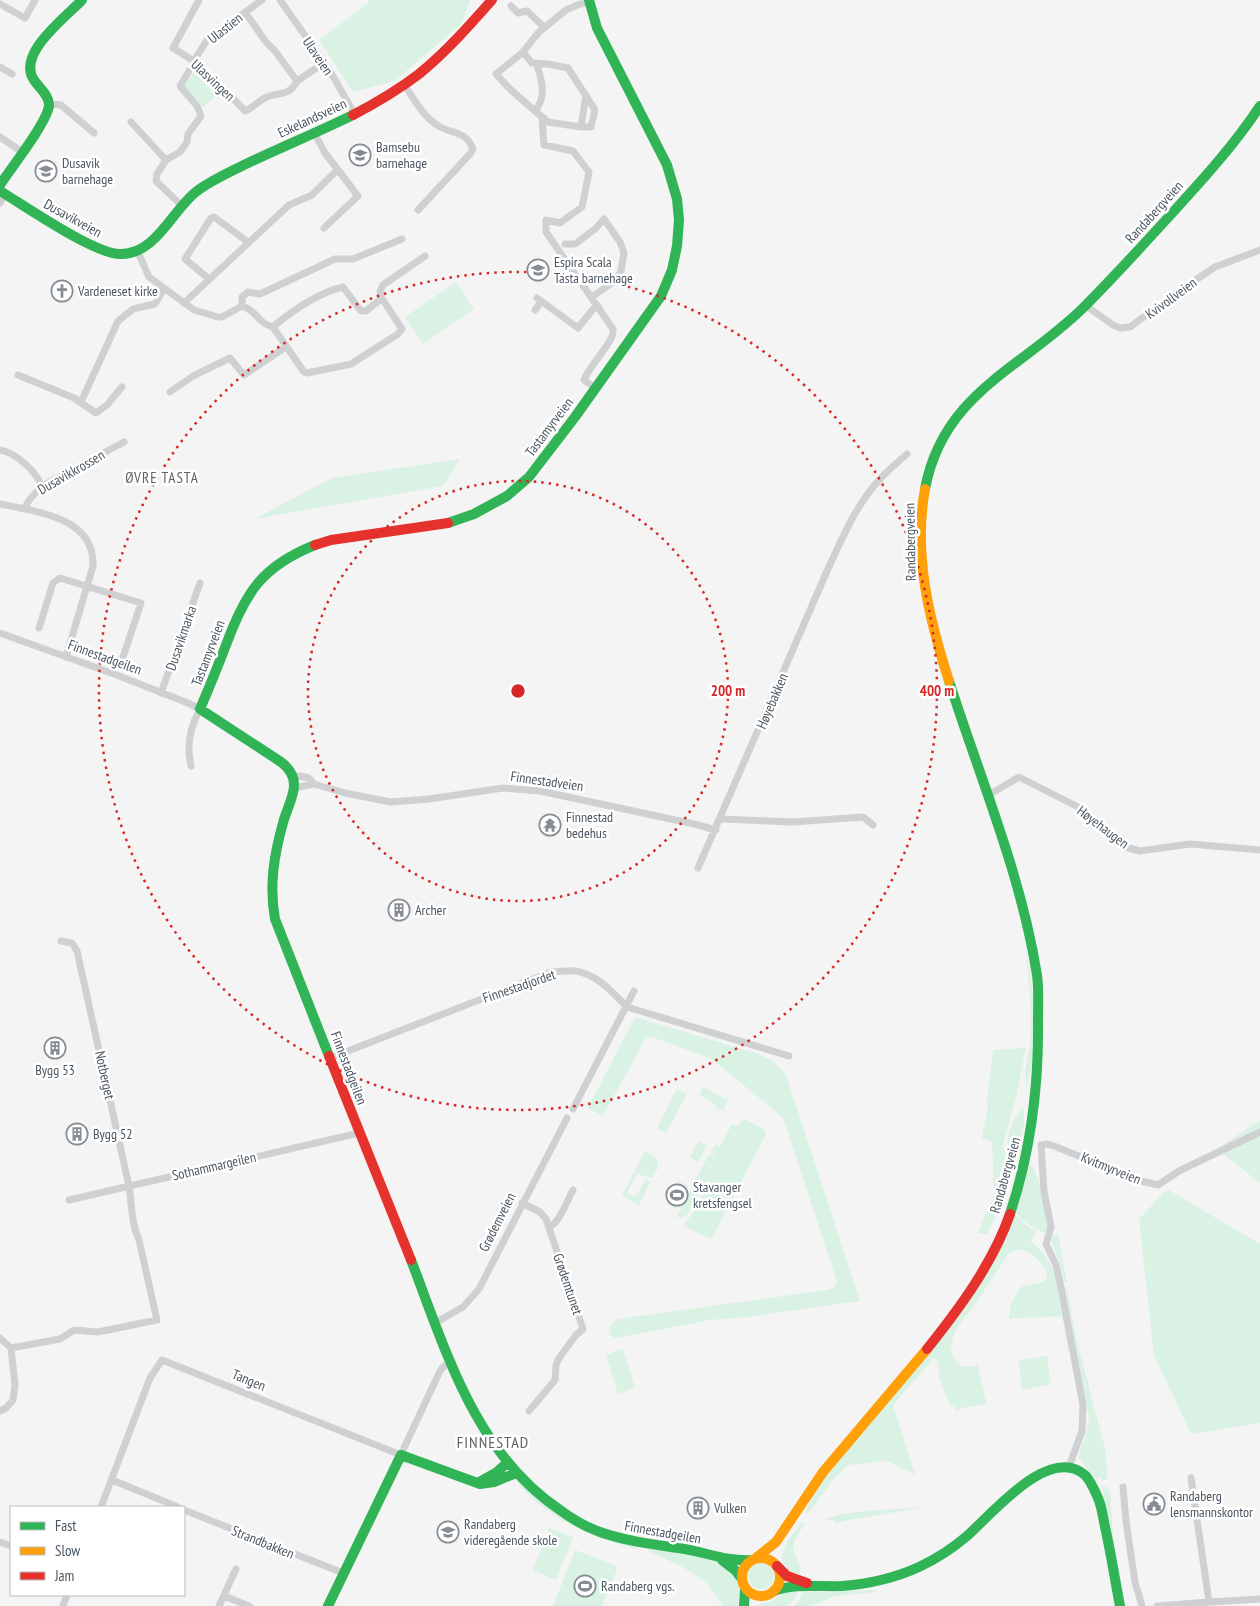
<svg xmlns="http://www.w3.org/2000/svg" width="1260" height="1606" viewBox="0 0 1260 1606" font-family="'PT Sans Narrow',sans-serif">
<style>
.green{fill:#d9f2e3}
.lines{fill:none;stroke-linecap:round;stroke-linejoin:round}
.street{stroke:#ced0d2;stroke-width:7}
.fast{stroke:#30b455;stroke-width:10}
.slow{stroke:#ff9f0a;stroke-width:10}
.jam{stroke:#e5322d;stroke-width:10}
.ring{fill:none;stroke:#d62828;stroke-width:2.5;stroke-dasharray:2.5 5}
.labels{text-anchor:middle;stroke-width:5;stroke-linejoin:round;paint-order:stroke}
.street-label{font-size:14px;fill:#4a5661;stroke:#fff}
.poi-label{font-size:14px;fill:#4a5661;stroke:#fff;text-anchor:start}
.neighbourhood-label{font-size:15px;letter-spacing:1px;fill:#5f6368;stroke:#fff}
.quarter-label{font-size:16px;letter-spacing:1px;fill:#5f6368;stroke:#fff}
.centre{fill:#d62828;stroke:#fff;stroke-width:2.5}
.ring-label{font-size:15px;text-anchor:middle;font-weight:bold;fill:#d62828;stroke:#fff;stroke-width:5;stroke-linejoin:round;paint-order:stroke}
</style>
<rect width="100%" height="100%" fill="#f4f4f4"/>
<path class="green" d="M368,0H470L462,23L395,81L353,92L319,40L369,2Z
M194,72L216,96L203,107L184,86Z
M456,282L474,309L423,344L405,317Z
M460,459L443,486L254,519L332,478Z
M1026,953C1035,992 1038,1048 1027,1087C1022,1072 1029,1057 1030,1042C1032,1012 1029,982 1026,953Z
M635,1017L761,1055L774,1062L786,1075L860,1301L746,1317L710,1320L626,1336C623,1337 616,1339 613,1337C605,1331 612,1322 618,1319L827,1290L833,1288L837,1284L835,1276L784,1120L779,1114L710,1058L652,1037H648L644,1041L603,1116L588,1108Z
M1026,1048L1016,1097L1003,1145L1005,1153L1015,1159L1007,1191L987,1234L978,1233L994,1194L992,1142L982,1138L988,1106L987,1099L993,1050Z
M703,1087L728,1100L723,1111L716,1108V1105L700,1095Z
M677,1089L687,1094L666,1133L657,1128Z
M1024,1107V1124L1016,1155L1010,1151C1003,1139 1014,1115 1024,1107Z
M745,1119L763,1129L766,1134L712,1238H708L684,1226V1224L693,1213L710,1181L707,1180L688,1214L684,1217H676L709,1154L714,1156L715,1155L710,1152L716,1144L720,1147L732,1124L737,1126Z
M1260,1120V1183L1217,1149Z
M698,1141L707,1145L698,1162L690,1157Z
M645,1151L657,1159L658,1168L652,1178L638,1174L636,1176L627,1193L634,1197L635,1194L637,1195L645,1180L651,1181L639,1205L622,1195Z
M1030,1163C1041,1178 1044,1208 1047,1227V1230L1043,1233L1023,1221L1016,1213Z
M678,1181L688,1186L676,1209L666,1203Z
M1167,1189L1260,1244V1423L1191,1434L1154,1355L1139,1219Z
M1014,1214L1023,1223L1037,1232L1030,1241C1062,1261 1063,1315 1069,1349L1068,1350L1062,1316L1009,1319L1011,1303L1021,1287L1043,1282L1047,1277V1271C1039,1259 1024,1243 1009,1253L969,1313C958,1324 947,1341 953,1357C955,1362 960,1366 965,1367C969,1367 974,1366 978,1365L986,1402L985,1404L962,1408L956,1411L954,1406H950L940,1379L938,1362L934,1358L893,1405L915,1475L889,1462L884,1461L848,1465L832,1481L808,1514L805,1512L816,1489L1006,1237L1013,1236H1004Z
M1055,1235H1058L1059,1239L1067,1283L1064,1281L1060,1264L1051,1241V1238Z
M1067,1289L1076,1337L1103,1441L1106,1455L1107,1479L1101,1481V1477L1097,1479L1095,1478L1079,1459V1453L1086,1435L1089,1420L1066,1291Z
M623,1349L635,1388L618,1394L606,1355Z
M1047,1356L1051,1384L1022,1390L1019,1360Z
M520,1484L562,1518L641,1549C634,1549 626,1546 619,1544C580,1533 546,1514 519,1485Z
M1102,1486L1107,1487L1110,1492L1113,1532L1125,1606H1123Z
M925,1507L843,1521L836,1524L835,1521L825,1520C839,1510 904,1509 925,1507Z
M802,1522L805,1524C799,1533 789,1543 795,1554C798,1562 801,1565 800,1574L789,1572L782,1559C783,1542 793,1535 802,1522Z
M549,1528L573,1537L556,1580L533,1570Z
M649,1549C677,1552 729,1553 739,1586C740,1592 739,1600 738,1606H723C717,1598 713,1590 706,1583C690,1569 669,1560 649,1552Z
M575,1550L618,1567L602,1606H553Z
M748 1576a13 13 0 1 1 26 0a13 13 0 1 1-26 0Z
M875,1590L876,1592L836,1596L810,1606H794L800,1599L802,1592H831Z
M787,1591H798C797,1598 792,1602 786,1606H756L772,1601Z"/>
<g class="lines">
<path class="street" d="M199,0L173,48L194,61L218,87L225,90L245,111C252,109 258,101 265,98C278,91 288,98 297,81L324,63
M280,0L330,71L354,113
M0,4L25,18L35,0
M511,6L518,13L527,11L544,27
M245,12L266,42L275,51L297,81
M523,52L532,63L548,64L568,68L595,110L591,127H581L548,122L512,91L496,74L523,52L538,33L566,10L580,4L589,3
M194,61L207,40L262,0
M0,67L12,74
M404,84C413,98 423,116 437,125C451,135 465,129 473,149L470,154L418,210
M49,104L61,105L94,133
M535,111C547,97 542,79 536,63
M542,118L544,145L573,151L589,172L582,207L560,223L546,220V232L613,329C615,342 589,365 584,380L595,388
M131,122L166,160L157,174L156,181L181,205
M581,127L586,95
M314,132L325,153L358,196L324,228
M0,137L22,152
M166,160L180,152L187,142L188,134L201,116L197,106L180,86L189,71
M0,203L5,194
M565,244H575L595,229L604,219L620,242L624,253L621,271L616,280L592,297
M137,250L149,277L194,310L218,317H222L242,306C257,310 257,323 273,327
M209,279L185,259L211,218L214,217L248,242
M343,287L361,311H366L381,299L383,300L402,329L398,334L351,364L307,373L304,372L273,327C292,311 318,293 343,287Z
M537,298L578,328L593,309L598,306
M381,299L380,292L383,285L425,256
M184,303L289,205L312,195L337,170
M1085,305L1113,325L1120,328L1130,327L1179,291L1215,267L1260,250
M242,306V297L248,292L260,294L335,259H353L402,239
M535,310L541,302
M18,375L74,398L96,413L107,405L122,387
M170,392L193,376L230,358L244,375L286,347
M81,402L118,321L133,309L155,304L164,289
M0,450C17,453 35,471 42,486
M0,504C37,512 95,517 93,566L66,657
M24,509L30,499L42,486L124,442
M39,628L53,583L60,578L141,603L123,657
M0,633L114,674L188,703L200,709C190,727 186,745 191,766
M161,693L200,583
M294,777L300,776L309,778L314,784L345,793L391,802L429,799L503,788L540,791L694,824L716,830
M294,788L314,784
M987,796L1019,777L1080,808L1125,847L1140,851L1190,844L1260,850
M721,819L793,822L863,817L873,825
M698,868L827,571C842,539 856,504 881,478C889,469 898,462 907,454
M330,1058L551,972C559,972 568,970 575,971C597,974 612,992 627,1007L789,1056
M573,1109L634,991
M69,1200L359,1133
M522,1203L540,1212L546,1219L583,1329L576,1335L559,1358L556,1365L555,1380L529,1411
M549,1227C560,1222 567,1201 573,1190
M435,1323L463,1307L479,1289L567,1118
M0,1338L11,1348L15,1385L13,1400L6,1408L0,1411
M11,1348L60,1339L74,1330L98,1332L157,1320L139,1240C131,1223 132,1204 129,1186L77,951L72,943L61,941
M404,1448L440,1371L444,1366L451,1362
M1069,1467L1082,1431L1083,1405L1061,1287L1056,1265L1046,1244L1051,1227L1044,1191L1041,1145L1047,1144L1054,1146L1141,1181L1158,1185L1179,1171L1260,1132
M112,1480L178,1507
M1123,1487L1126,1521L1135,1582L1142,1606
M101,1507L150,1378L162,1360L401,1455
M184,1510L343,1573
M0,1542L11,1546
M224,1596L249,1606
M1209,1602L1260,1599
M63,1606L67,1595
M219,1606L236,1569
M1157,1606L1209,1602L1191,1478"/>
<path class="fast" d="M0,185C11,168 46,124 49,106C50,96 39,88 34,80C16,54 66,17 82,0
M0,191C25,206 94,254 120,254C156,255 172,210 197,191C212,180 230,172 246,164C282,147 318,132 353,115
M925,489C943,393 1021,369 1083,308C1114,277 1144,244 1174,211C1204,178 1235,144 1260,106
M448,523L474,514L507,496L529,477L575,417L661,296L672,270L677,246L679,220L677,199L667,165L597,28L589,0
M315,545C262,566 245,593 226,645C218,666 209,688 200,709L281,762C289,768 294,775 294,785C294,797 286,811 283,823C274,855 269,885 275,919L329,1056
M949,681C980,778 1021,874 1037,975C1039,989 1038,1005 1038,1020C1039,1087 1031,1150 1010,1214
M411,1260C446,1351 475,1453 560,1510C572,1519 586,1527 600,1532C626,1541 651,1544 678,1548C703,1551 726,1562 752,1560
M479,1482L497,1472L508,1462
M722,1560L735,1570L742,1579
M774,1591C796,1583 819,1587 842,1586C868,1584 895,1578 919,1567C936,1559 953,1548 967,1536C992,1514 1049,1444 1085,1475C1090,1480 1095,1491 1098,1498C1102,1507 1103,1518 1105,1527C1111,1554 1115,1580 1120,1606
M328,1606L401,1455L480,1484L494,1482L516,1473
M744,1606L745,1588"/>
<path class="slow" d="M925,489C913,554 929,619 949,681
M742 1577a19 19 0 1 1 38 0a19 19 0 1 1-38 0Z
M756,1558L776,1542L823,1472L927,1349"/>
<path class="jam" d="M353,115C376,103 398,90 419,74C446,52 469,26 492,0
M315,545L331,540L448,523
M329,1056L411,1260
M927,1349C959,1309 993,1263 1010,1214
M777,1566L787,1576L807,1583"/>
</g>
<g class="ring">
<circle cx="518" cy="691" r="210"/>
<circle cx="518" cy="691" r="419"/>
</g>
<defs>
<g id="school-ring" transform="scale(1.125)"><circle r="9.5" fill="#fff" stroke="#868d94" stroke-width="1.5"/><path d="M0-5L7-2L0 1L-7-2ZM-4 1L0 2.5L4 1V4Q0 6-4 4Z" fill="#868d94"/></g>
<g id="church-ring" transform="scale(1.125)"><circle r="9.5" fill="#fff" stroke="#868d94" stroke-width="1.5"/><path d="M-1.2-6h2.4v3.5h3.3v2.4h-3.3V6h-2.4V-.1h-3.3v-2.4h3.3Z" fill="#868d94"/></g>
<g id="temple-ring" transform="scale(1.125)"><circle r="9.5" fill="#fff" stroke="#868d94" stroke-width="1.5"/><path d="M0-6L5-2H3V0L6.5 2.5H4V6H1.5V3h-3V6H-4V2.5H-6.5L-3 0V-2H-5Z" fill="#868d94"/></g>
<g id="building-ring" transform="scale(1.125)"><circle r="9.5" fill="#fff" stroke="#868d94" stroke-width="1.5"/><path d="M-4-6H4V6H1V3H-1V6H-4ZM-2.5-4.3h1.7v1.8h-1.7ZM.8-4.3h1.7v1.8H.8ZM-2.5-1h1.7V.8h-1.7ZM.8-1h1.7V.8H.8Z" fill="#868d94"/></g>
<g id="stadium-ring" transform="scale(1.125)"><circle r="9.5" fill="#fff" stroke="#868d94" stroke-width="1.5"/><path d="M0-5a6.5 5 0 1 0 0 10a6.5 5 0 1 0 0-10ZM-3.5-1.8h7v3.6h-7Z" fill="#868d94"/></g>
<g id="civic-ring" transform="scale(1.125)"><circle r="9.5" fill="#fff" stroke="#868d94" stroke-width="1.5"/><path d="M-.6-6.5H3V-4.5H.6V-3L4-1V1h2V6H-6V1h2V-1L-.6-3ZM-1.2 2.5V6h2.4V2.5Z" fill="#868d94"/></g>
</defs>
<g fill-rule="evenodd">
<use href="#school-ring" x="360" y="155"/>
<use href="#school-ring" x="46" y="171"/>
<use href="#school-ring" x="538" y="270"/>
<use href="#church-ring" x="62" y="291"/>
<use href="#temple-ring" x="550" y="825"/>
<use href="#building-ring" x="399" y="910"/>
<use href="#building-ring" x="55" y="1048"/>
<use href="#building-ring" x="77" y="1134"/>
<use href="#stadium-ring" x="677" y="1195"/>
<use href="#civic-ring" x="1154" y="1504"/>
<use href="#building-ring" x="698" y="1508"/>
<use href="#school-ring" x="448" y="1532"/>
<use href="#stadium-ring" x="585" y="1586"/>
</g>
<g class="labels">
<g class="street-label">
<text transform="translate(225 28) rotate(-38)" y="5">Ulastien</text>
<text transform="translate(318 56) rotate(56)" y="5">Ulaveien</text>
<text transform="translate(213 80) rotate(43)" y="5">Ulasvingen</text>
<text transform="translate(312 118) rotate(-25)" y="5">Eskelandsveien</text>
<text transform="translate(1154 212) rotate(-48)" y="5">Randabergveien</text>
<text transform="translate(73 218) rotate(29)" y="5">Dusavikveien</text>
<text transform="translate(1171 298) rotate(-36)" y="5">Kvivollveien</text>
<text transform="translate(549 427) rotate(-53)" y="5">Tastamyrveien</text>
<text transform="translate(71 472) rotate(-30)" y="5">Dusavikkrossen</text>
<text transform="translate(910 542) rotate(-91)" y="5">Randabergveien</text>
<text transform="translate(181 638) rotate(-71)" y="5">Dusavikmarka</text>
<text transform="translate(208 653) rotate(-69)" y="5">Tastamyrveien</text>
<text transform="translate(105 657) rotate(20)" y="5">Finnestadgeilen</text>
<text transform="translate(772 701) rotate(-67)" y="5">Høyebakken</text>
<text transform="translate(547 781) rotate(8)" y="5">Finnestadveien</text>
<text transform="translate(1103 827) rotate(37)" y="5">Høyehaugen</text>
<text transform="translate(519 986) rotate(-19)" y="5">Finnestadjordet</text>
<text transform="translate(349 1068) rotate(69)" y="5">Finnestadgeilen</text>
<text transform="translate(105 1075) rotate(78)" y="5">Notberget</text>
<text transform="translate(214 1166) rotate(-13)" y="5">Sothammargeilen</text>
<text transform="translate(1111 1168) rotate(22)" y="5">Kvitmyrveien</text>
<text transform="translate(1005 1175) rotate(-74)" y="5">Randabergveien</text>
<text transform="translate(497 1222) rotate(-63)" y="5">Grødemveien</text>
<text transform="translate(568 1284) rotate(71)" y="5">Grødemtunet</text>
<text transform="translate(249 1380) rotate(22)" y="5">Tangen</text>
<text transform="translate(663 1532) rotate(10)" y="5">Finnestadgeilen</text>
<text transform="translate(263 1542) rotate(22)" y="5">Strandbakken</text>
</g>
<g class="poi-label">
<text x="376" y="152">Bamsebu<tspan x="376" dy="16">barnehage</tspan></text>
<text x="62" y="168">Dusavik<tspan x="62" dy="16">barnehage</tspan></text>
<text x="554" y="267">Espira Scala<tspan x="554" dy="16">Tasta barnehage</tspan></text>
<text x="78" y="296">Vardeneset kirke</text>
<text x="566" y="822">Finnestad<tspan x="566" dy="16">bedehus</tspan></text>
<text x="415" y="915">Archer</text>
<text x="55" y="1075" text-anchor="middle">Bygg 53</text>
<text x="93" y="1139">Bygg 52</text>
<text x="693" y="1192">Stavanger<tspan x="693" dy="16">kretsfengsel</tspan></text>
<text x="1170" y="1501">Randaberg<tspan x="1170" dy="16">lensmannskontor</tspan></text>
<text x="714" y="1513">Vulken</text>
<text x="464" y="1529">Randaberg<tspan x="464" dy="16">videregående skole</tspan></text>
<text x="601" y="1591">Randaberg vgs.</text>
</g>
<g class="neighbourhood-label">
<text x="162" y="483">ØVRE TASTA</text>
</g>
<g class="quarter-label">
<text x="493" y="1448">FINNESTAD</text>
</g>
</g>
<circle cx="518" cy="691" r="8" class="centre"/>
<g class="ring-label">
<text x="728" y="696">200 m</text>
<text x="937" y="696">400 m</text>
</g>
<rect x="10" y="1506" width="175" height="90" fill="#ffffff" stroke="#b7bbc0"/>
<rect x="20" y="1522" width="25" height="8" fill="#30b455" stroke="#b7bbc0"/>
<text x="55" y="1531" font-size="15" fill="#4a5661">Fast</text>
<rect x="20" y="1547" width="25" height="8" fill="#ff9f0a" stroke="#b7bbc0"/>
<text x="55" y="1556" font-size="15" fill="#4a5661">Slow</text>
<rect x="20" y="1572" width="25" height="8" fill="#e5322d" stroke="#b7bbc0"/>
<text x="55" y="1581" font-size="15" fill="#4a5661">Jam</text>
</svg>
